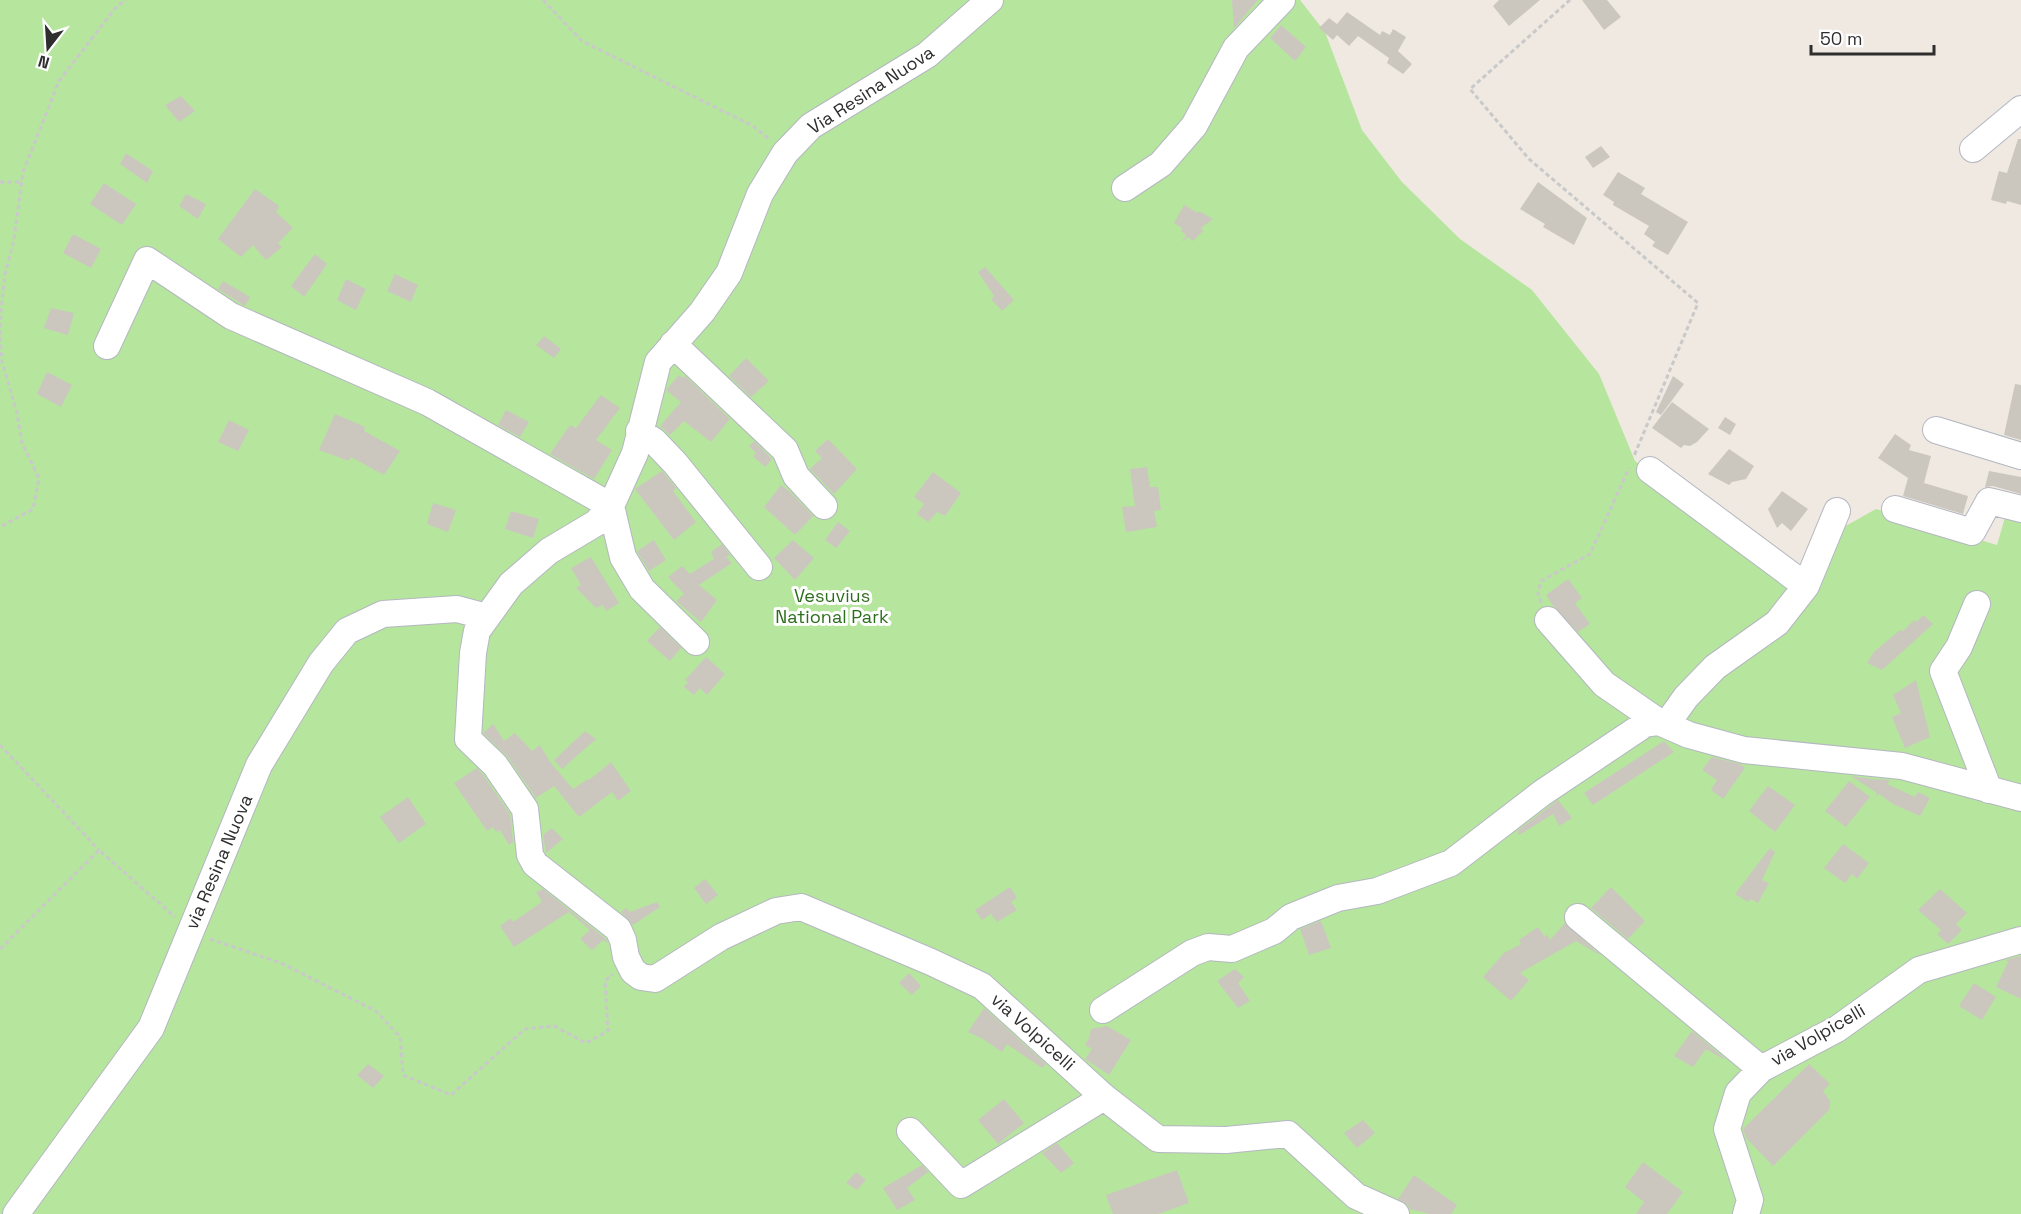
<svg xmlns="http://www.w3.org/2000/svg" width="2021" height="1214" viewBox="0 0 2021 1214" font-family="'Space Grotesk',sans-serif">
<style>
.green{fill:#b6e59e}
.building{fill:#cbc7bf}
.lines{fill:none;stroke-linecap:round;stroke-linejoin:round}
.minor-casing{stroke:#b4b7c1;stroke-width:28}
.path{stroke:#c9c9c9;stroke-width:3;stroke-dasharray:4.5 3;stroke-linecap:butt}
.minor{stroke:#fff;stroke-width:26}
.labels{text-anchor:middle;stroke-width:6;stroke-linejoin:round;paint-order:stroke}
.street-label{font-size:18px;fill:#2e2e2e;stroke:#fff}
.park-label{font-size:18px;fill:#2c6e1b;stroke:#fff}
</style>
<rect width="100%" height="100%" fill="#efe9e1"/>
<path class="green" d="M0,0H1300L1325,32L1362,130L1402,182L1460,239L1532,290L1599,374L1635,461L1806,592L1833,533L1876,509L1997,545L2006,514L2021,516V1214H0Z"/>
<path class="building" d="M1232,0H1258L1234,28Z
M1499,0H1540L1509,26L1493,6Z
M1582,0H1607L1621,17L1604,30Z
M1347,12L1380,35L1382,31L1390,35L1393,29L1406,37L1398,51L1412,64L1403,74L1387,63L1389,58L1358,36L1349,46L1337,35L1333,40L1319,28L1329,18L1337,24Z
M1281,25L1306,47L1295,61L1270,38Z
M181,96L195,111L179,122L165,105Z
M2018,139H2021V205L2007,201L2006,204L1991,200L1999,171L2007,173Z
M1601,146L1610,157L1593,168L1585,157Z
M126,153L153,171L147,183L120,164Z
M1618,172L1645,188L1641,194L1688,222L1668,255L1652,246L1655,242L1644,234L1649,226L1613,205L1614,202L1603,195Z
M1538,182L1587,218L1574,245L1543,227L1545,224L1520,209Z
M104,183L136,204L122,225L90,204Z
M255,189L279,206L276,212L293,228L278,243L282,247L266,260L253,245L241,257L218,239Z
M186,194L206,204L198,219L179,206Z
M1184,205L1198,213L1199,211L1213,219L1201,228L1203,231L1193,241L1188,237L1182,242L1186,235L1181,231L1182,228L1174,223Z
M73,234L101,249L91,268L63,253Z
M315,254L327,264L304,297L291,286Z
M985,267L1014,300L1002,311L991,299L994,296L978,272Z
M395,274L418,285L411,302L387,291Z
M346,279L366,289L356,310L337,300Z
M223,281L250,297L245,306L218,289Z
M51,308L74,313L68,335L44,328Z
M544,336L561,349L554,358L536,345Z
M746,358L769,381L751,397L729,376Z
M47,372L72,385L61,407L37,394Z
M679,375L683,378L685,376L730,419L711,442L684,421L670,435L660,426L681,402L666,390Z
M1673,376L1684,384L1661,415L1656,412Z
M2015,384L2021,385V440L2004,435Z
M601,395L620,408L596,440L612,450L594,479L550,454L570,425L576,428Z
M1672,402L1709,429L1697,442L1690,446L1684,445L1681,448L1652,428Z
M506,410L529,422L520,437L498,425Z
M335,414L365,427L364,431L400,451L384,475L351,457L349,461L319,450Z
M1725,417L1736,424L1730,435L1718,428Z
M229,420L249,430L238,451L218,442Z
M1895,434L1911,445L1909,450L1931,456L1924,483L1968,496L1963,514L1903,496L1908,478L1878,458Z
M828,439L857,469L834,494L810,469L822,458L815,451Z
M754,441L772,459L765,467L753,456L756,453L749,446Z
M1729,449L1754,466L1746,479L1732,482L1729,485L1708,474Z
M1147,467L1150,487H1158L1161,510L1154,511L1157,527L1126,532L1122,507L1135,506L1130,469Z
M662,471L676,488L673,491L696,522L674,540L635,489Z
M1989,471L2021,477V494L1993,486L1985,487Z
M933,472L961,493L945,516L937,512L928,522L917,514L924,504L914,497Z
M781,485L789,491L813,516L795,535L764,507Z
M1782,491L1808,509L1791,531L1782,523L1777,528L1768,509Z
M433,503L456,510L448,532L427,524Z
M511,511L539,519L533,538L505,529Z
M838,522L850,531L836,548L825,540Z
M654,540L666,560L649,571L637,551Z
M793,540L814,558L795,580L774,558Z
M722,544L730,555L726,557L732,563L699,585L717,600L701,622L676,601L684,594L668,577L682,566L690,574L714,559L711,552Z
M591,557L619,603L606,611L603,605L596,608L576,588L581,585L571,568Z
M1568,579L1582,598L1575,603L1590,624L1578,632L1554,607L1546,595Z
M1923,615L1933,624L1882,670L1867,663L1874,652L1900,630L1903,631L1914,620L1916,622Z
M660,627L681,648L670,661L647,641Z
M706,657L725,674L707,695L700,688L694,695L684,687L688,682L685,680Z
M1916,680L1930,737L1905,748L1892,717L1901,713L1893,695Z
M493,724L504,741L515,733L532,751L540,745L550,762L573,789L588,779L589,780L611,762L631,791L618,801L612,792L579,817L554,786L536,798L507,756L483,733Z
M585,731L596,739L562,769L554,760Z
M1664,741L1674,752L1593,805L1584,793Z
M1712,757L1740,764L1745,768L1723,799L1711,790L1717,780L1702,770Z
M477,768L483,775L510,814L513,842L509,845L500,830L496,832L493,827L487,831L454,783Z
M1851,776L1879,780V779L1890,780L1887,784L1915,797L1918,792L1930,798L1920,816L1893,804L1879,794L1876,797L1877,793Z
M1849,781L1870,797L1846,827L1825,811Z
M1768,786L1795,805L1775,832L1749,811Z
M408,797L426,824L399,843L380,817Z
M1558,800L1572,818L1559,826L1553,814L1519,835L1517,831Z
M552,828L563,839L546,853L543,835Z
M1843,844L1869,863L1857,879L1852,874L1845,883L1824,868Z
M1770,848L1775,852L1762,880L1769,883L1758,903L1751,899L1748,902L1735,894Z
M705,879L718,895L706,904L694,888Z
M1010,887L1017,898L1011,902L1017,910L997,922L991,914L982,920L975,910Z
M1611,887L1645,921L1628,939L1591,908Z
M543,889L606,939L608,943L603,940L592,950L580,939L590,930L569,912L514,947L500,926L511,918L513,922L542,902L536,892Z
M1940,889L1967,913L1956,924L1962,930L1948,944L1937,934L1941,930L1918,910Z
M657,902L660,907L633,925L621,912L626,908L630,912Z
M1321,921L1331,948L1309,955L1300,929Z
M1565,923L1601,956L1576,941L1520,973L1529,980L1511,1001L1483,977L1504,953L1521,944L1519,940L1538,927L1545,937L1547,934L1550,940Z
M2021,956V999L1996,987L2008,962L2006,960Z
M1235,969L1244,977L1238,983L1250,1001L1238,1008L1217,981Z
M909,973L921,986L912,995L899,983Z
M1974,983L1996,997L1982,1020L1959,1006Z
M984,1008L1046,1064L1042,1068L1007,1044L1002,1052L983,1039L968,1032Z
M1107,1026L1131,1040L1109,1075L1085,1059L1092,1049L1085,1045L1089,1038L1091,1029Z
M1692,1031L1724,1058L1723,1059L1706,1049L1693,1067L1674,1056Z
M368,1064L384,1076L373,1088L357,1075Z
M1809,1064L1830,1084L1823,1091L1830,1101L1829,1110L1773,1166L1746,1138L1743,1129Z
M1004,1099L1024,1123L998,1144L978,1120Z
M1363,1120L1375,1133L1357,1148L1344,1133Z
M1057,1143L1074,1163L1061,1173L1042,1153Z
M1643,1162L1683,1192L1667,1214H1636L1644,1202L1625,1187Z
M922,1165L928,1172L907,1188L915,1200L897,1210L883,1188Z
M1177,1170L1189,1203L1158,1214H1113L1106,1195Z
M856,1172L866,1180L857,1190L846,1183Z
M1414,1175L1457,1205L1451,1214H1430L1410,1209L1408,1205L1398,1199Z"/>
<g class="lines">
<g class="minor-casing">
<path id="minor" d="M990,0L927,55L811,126L785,153L760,194L729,273L702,312L658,362L635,453L611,506L596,523L549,551L511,584L477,631L473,653L468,739L495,765L525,809L530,855L535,864L618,929L623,940L626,957L633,971L641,977L655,979L721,937L776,911L801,907L931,962L982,986L1104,1097L1158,1139L1226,1140L1288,1134L1356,1196L1396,1214
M1973,149L2021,109
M1125,188L1161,164L1194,126L1236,48L1282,0
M673,344L785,450L796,476L824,506
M107,346L147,260L231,316L427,402L611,506L623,557L642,589L696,642
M1936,430L2021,456
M639,431L654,441L675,463L759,567
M1650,470L1806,586
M1895,509L1972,532L1989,501L2021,509
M1977,604L1959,647L1943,671L1989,790
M1548,620L1604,684L1659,722
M1666,725L1686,697L1715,667L1777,623L1806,586L1837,511
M1578,917L1761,1069
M1103,1010L1192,953L1208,947L1232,949L1274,931L1291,917L1338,898L1377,891L1451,863L1542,793L1645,724L1659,722L1689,735L1744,750L1902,766L2021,798
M910,1131L961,1185L1104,1097
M16,1214L151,1028L259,765L321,663L347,631L383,614L457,609L487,617
M1746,1214L1750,1200L1727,1129L1738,1093L1761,1069L1837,1029L1919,970L2021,940"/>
</g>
<path class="path" d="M543,0L582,41L753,126L769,139
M1570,0L1470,89L1529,159L1698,303L1634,456
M0,182H22
M0,335L1,310L5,274L14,239L23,172L59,81L117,6L126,0
M0,337L2,362L17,413L22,443L39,478L33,509L0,527
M1541,603L1538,594L1541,581L1590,554L1629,468
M0,745L99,850
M210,939L281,963L376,1011L400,1037L403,1075L451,1095L525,1029L554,1026L586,1043L608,1031L605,981L613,974
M0,949L99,850L175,917"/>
<use href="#minor" class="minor"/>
</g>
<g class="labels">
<g class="street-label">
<text transform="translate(871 90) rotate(-33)" y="6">Via Resina Nuova</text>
<text transform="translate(219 862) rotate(-67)" y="6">via Resina Nuova</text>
<text transform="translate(1033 1032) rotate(42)" y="6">via Volpicelli</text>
<text transform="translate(1818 1035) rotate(-30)" y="6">via Volpicelli</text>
</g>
<g class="park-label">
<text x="832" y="602">Vesuvius<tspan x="832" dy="21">National Park</tspan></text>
</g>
</g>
<g transform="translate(48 48) rotate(197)" stroke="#ffffff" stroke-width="4.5" paint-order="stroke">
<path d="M0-4.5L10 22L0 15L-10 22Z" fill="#2e2e2e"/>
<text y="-9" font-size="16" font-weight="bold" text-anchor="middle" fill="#2e2e2e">N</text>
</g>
<path d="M1811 45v9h123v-9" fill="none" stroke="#2e2e2e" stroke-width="3"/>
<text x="1820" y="45" font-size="18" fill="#2e2e2e" stroke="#ffffff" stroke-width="4.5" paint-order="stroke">50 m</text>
</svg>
